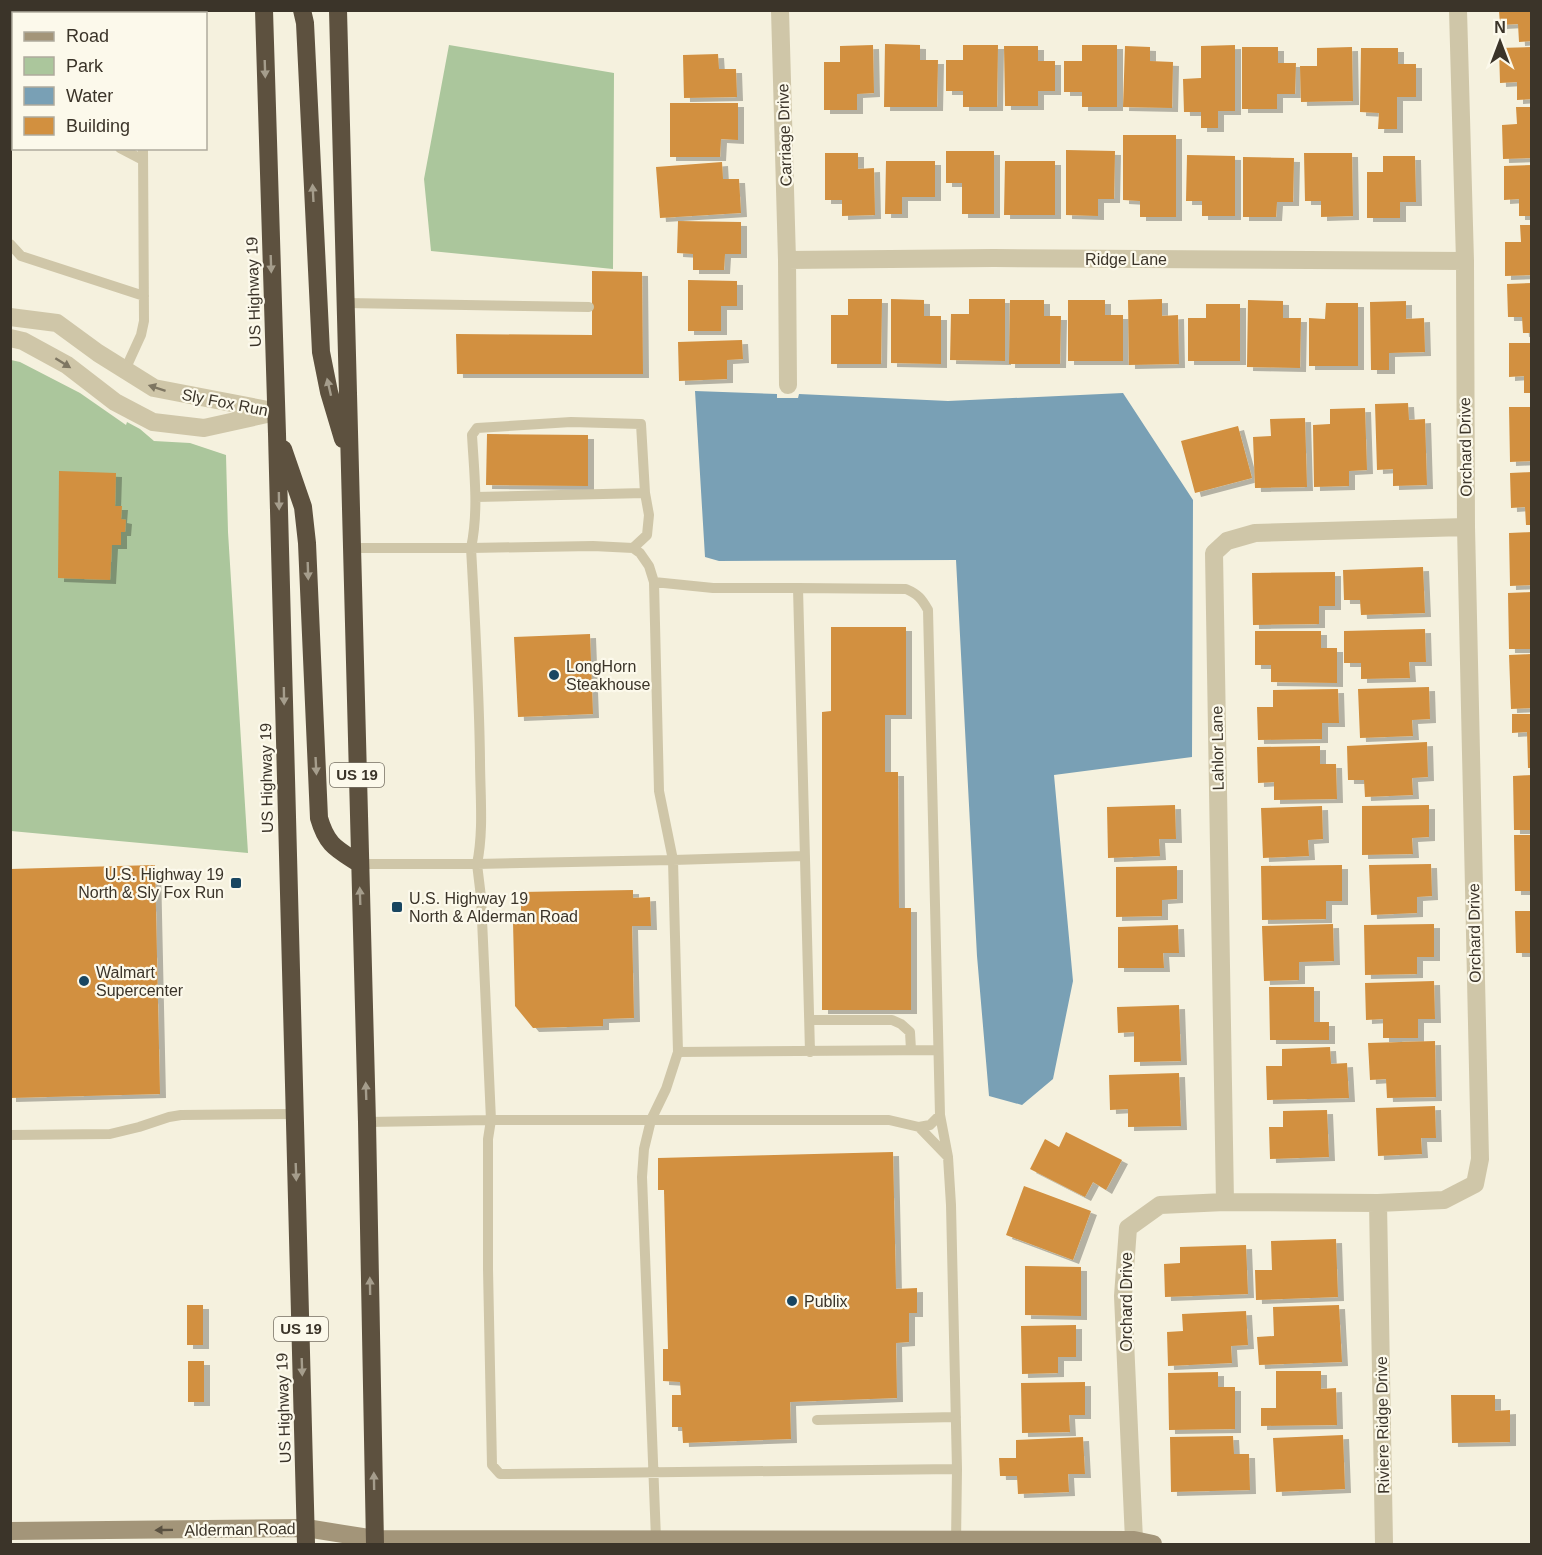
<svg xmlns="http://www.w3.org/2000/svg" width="1542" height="1555" viewBox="0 0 1542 1555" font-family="Helvetica,sans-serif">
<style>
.green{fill:#abc69c}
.water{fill:#79a0b5}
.building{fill:#d2903f;filter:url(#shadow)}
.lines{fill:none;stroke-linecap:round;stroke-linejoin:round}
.lane{stroke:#cfc6a8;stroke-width:10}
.street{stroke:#cfc6a8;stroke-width:18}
.secondary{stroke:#a39579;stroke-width:18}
.highway{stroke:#5d513f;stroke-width:18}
.oneway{fill:#a59d8c}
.oneway2{fill:#7e7662}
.oneway3{fill:#5a5141}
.poi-dot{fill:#194661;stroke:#fcf9eb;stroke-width:2}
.labels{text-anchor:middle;stroke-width:4.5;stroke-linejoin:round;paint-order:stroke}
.shield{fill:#fcf9eb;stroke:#756f63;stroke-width:1.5}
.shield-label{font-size:15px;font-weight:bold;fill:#3b3429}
.street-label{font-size:16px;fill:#3b3429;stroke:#fcf9eb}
.poi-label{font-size:16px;fill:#3b3429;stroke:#fcf9eb;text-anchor:start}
</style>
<defs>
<filter id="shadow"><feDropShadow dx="6" dy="4" stdDeviation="0" flood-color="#0004"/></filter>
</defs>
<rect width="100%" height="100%" fill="#f5f1de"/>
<path class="green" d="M449,45L614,73L613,269L431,251L424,179Z
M11,360L20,362L80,393L126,425L127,422L140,429L154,441L190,443L226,455L228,532L248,853L11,831Z"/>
<path class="water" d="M695,391L777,394V398H798L799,394L948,401L1123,393L1193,500L1192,757L1054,775L1073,981L1053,1079L1022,1105L989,1096L977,956L956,560L719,561L705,557Z"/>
<path class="building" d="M1499,10H1532V41L1519,42L1518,24L1500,25Z
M885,44L920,45V60H938L937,107H884Z
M873,45L874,93L857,94V110H824V62H840V46Z
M963,45H998L997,107H963V91H946V60H963Z
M1082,45H1117V107H1082V92H1064V61H1082Z
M1235,45V111H1218V128H1201V112H1184L1183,79L1201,78V46Z
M1004,46H1038V61H1055V91H1038V106H1005Z
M1125,46L1150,47V61L1173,62L1172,108L1123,107Z
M1242,47H1278V63H1296L1295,94H1277V109H1242Z
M1352,47L1353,101L1301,102L1300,66H1317V48Z
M1532,47V99L1517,100V82L1500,83L1499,48Z
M1361,48H1398V64H1416V97H1397V129H1378L1379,113L1360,112Z
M718,54L719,69H736L737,97L684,98L683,55Z
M670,103H738V140L721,139L720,157H670Z
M1516,107H1532V158L1503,159L1502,125L1517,124Z
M1123,135H1176V217H1140V201L1123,200Z
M1066,150L1115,151L1114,199H1098V216L1066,215Z
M946,151H994V214H962V183H946Z
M825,153H858V169L874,168L875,215L842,216V200H825Z
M1304,153H1352L1353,216L1321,217V201H1305Z
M1187,155L1235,156V216H1202V201H1186Z
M1383,156H1415L1416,202H1400V218H1367V172H1383Z
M1243,157L1294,158L1293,202H1277L1276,217H1243Z
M886,161H935V197H902V214H885Z
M1005,161H1055V215H1004Z
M722,162L723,179H739L741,213L660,218L656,167Z
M1532,165V216H1519V199L1504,200V166Z
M678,221L741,222V254H725L724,270H693V254L677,253Z
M1520,225H1532V275L1505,276V242H1521Z
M592,271L642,272L643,374H457L456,334L592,335Z
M688,280L737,281V306H721V331H688Z
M1532,283V333H1523L1522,317H1508L1507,284Z
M848,299H882L881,364H831V315H848Z
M891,299L924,300V316H941V364L891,363Z
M969,299H1005V361L950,360L951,314H969Z
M1162,299V316L1178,315L1179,364L1129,365L1128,300Z
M1010,300H1044V316H1061L1060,364H1009Z
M1068,300H1105V315H1123V361H1068Z
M1248,300L1283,301V318H1301L1300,368L1247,367Z
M1406,301V319L1424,318L1425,352L1389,353V370H1371L1370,302Z
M1326,303H1358V366H1309V318L1325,319Z
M1206,304H1240V361H1188V318H1206Z
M742,340L743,359L727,360V379L679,381L678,342Z
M1509,343H1532V393H1524V376L1509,377Z
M1408,403L1409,420L1425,419L1427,485L1393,486V469L1377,470L1375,404Z
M1509,407H1532V461L1510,462Z
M1365,408L1367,470L1349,471V486L1314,487L1313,425L1330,424V409Z
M1305,418L1307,487L1255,488L1253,437L1271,436L1270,419Z
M1238,426L1252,478L1195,493L1181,441Z
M487,434L588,435V486L486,485Z
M59,471L116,473L115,506H122L121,519L126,520L125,532H121V545H112L110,580L58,578Z
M1532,472V525H1526L1525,507L1511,508L1510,473Z
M1532,532V585L1510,586L1509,533Z
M1423,567L1425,613L1361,615L1360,600H1344L1343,570Z
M1335,572V606H1319V624L1253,625L1252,573Z
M1532,592V649H1509L1508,593Z
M831,627H906V715H885V772H898L899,908H911V1010H822V712L831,711Z
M1425,629L1426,662H1409L1410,678L1361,679V663H1344V631Z
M1255,631H1321V648H1337V683L1271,682V665H1255Z
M590,634L593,714L518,717L514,637Z
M1532,654V708L1511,709L1509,655Z
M1429,687L1430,719L1412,720L1413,736L1360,738L1358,689Z
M1338,689L1339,723H1322V739L1258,740L1257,707H1273V690Z
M1512,714H1532V768H1528L1527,732L1512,733Z
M1427,742L1428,777L1412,778L1413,795L1365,797L1364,780H1348L1347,746Z
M1320,746V764H1336L1337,799L1274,800V782L1258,783L1257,747Z
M1532,775V830H1514L1513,776Z
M1175,805L1176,839H1159L1160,856L1108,858L1107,807Z
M1429,805V837L1412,838L1413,854L1362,855V806Z
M1322,806L1323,839L1308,840L1309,856L1263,858L1261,808Z
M1514,835H1532V891H1515Z
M1431,864L1432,896L1417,897V913L1371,915L1369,865Z
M155,865L160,1094L10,1098V869Z
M1342,865V901H1326V919L1262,920L1261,866Z
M1177,866V899L1162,900V916L1116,917V867Z
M633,890V898L650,897L651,926H632L634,1018L603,1019V1026L533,1028L515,1006L513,922L521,921V892Z
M1515,911H1532V953H1516Z
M1333,924L1334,961L1299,962V980L1264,981L1262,926Z
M1434,924V957H1417V974L1365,975L1364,925Z
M1178,925L1179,953H1163L1164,968H1118V927Z
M1434,981L1435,1019H1418V1038H1383V1019L1366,1020L1365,983Z
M1269,987H1314V1022H1329V1040H1270Z
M1179,1005L1181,1061L1134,1062V1032L1118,1033L1117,1007Z
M1435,1041L1436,1097L1387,1098L1386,1079L1370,1080L1368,1043Z
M1330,1047L1331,1064L1347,1063L1349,1098L1267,1100L1266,1066H1282V1049Z
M1179,1073L1181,1126L1128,1127V1109L1110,1110L1109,1075Z
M1435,1106L1436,1138H1421L1422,1154L1378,1156L1376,1108Z
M1327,1110L1329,1157L1270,1159L1269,1127H1283V1111Z
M1066,1132L1122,1160L1106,1190L1093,1182L1085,1197L1030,1169L1045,1139L1059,1147Z
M893,1152L896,1289L917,1288V1313H909V1342L896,1343L897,1398L790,1402L791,1439L683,1443L682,1427H672V1395H681L680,1382L663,1381V1349H668L664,1190H658V1158Z
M1024,1186L1091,1211L1073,1260L1006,1235Z
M1336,1239L1338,1297L1256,1300L1255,1270H1272L1271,1241Z
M1246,1245L1248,1294L1165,1297L1164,1264L1180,1263V1247Z
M1025,1266L1081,1267V1316L1025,1315Z
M187,1305H203V1345H187Z
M1339,1305L1342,1362L1259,1365L1257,1337L1274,1336L1273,1307Z
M1246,1311L1248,1345L1231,1346L1232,1363L1168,1366L1167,1332L1183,1331L1182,1314Z
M1076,1325V1357H1058V1373L1022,1374L1021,1326Z
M188,1361H204V1402H188Z
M1276,1371H1321V1389L1336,1388L1337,1425L1261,1426V1408H1276Z
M1218,1372V1387H1235V1429L1169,1430L1168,1373Z
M1085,1382V1415H1069L1070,1432L1022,1433L1021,1383Z
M1451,1395H1495V1411L1510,1410V1442L1452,1443Z
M1343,1435L1345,1489L1276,1492L1273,1438Z
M1233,1436L1234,1454H1249L1250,1490L1171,1492L1170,1437Z
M1083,1437L1085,1474H1068L1069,1492L1018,1494L1017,1476H1000L999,1458H1016V1440Z"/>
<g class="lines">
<path class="lane" d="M72,10V14
M10,60L14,58
M120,148L143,160
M10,244L21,256L144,296
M346,303L589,307
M125,370L141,335L144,321L143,148
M476,497L645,493
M352,548H471C475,618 479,688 480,759C480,794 484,830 477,864H360
M633,548L647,535L649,515L645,493L641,424L571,422L477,428L472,435C474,472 479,510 471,548L593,546L633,548L640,553L649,566L654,582L659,791L673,860L805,856
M654,582L713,588H798L810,1052
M798,588L906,589C918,594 922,599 928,610L940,1115L948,1157L951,1205L957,1469L956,1543
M810,1020H892L901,1024L910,1032L911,1050
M678,1052L937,1050
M367,1122L491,1120H651L644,1149L642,1177L656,1539
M919,1127L930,1125L940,1115
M10,1135L110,1134L139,1127L169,1117L181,1115L295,1114
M948,1157L919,1127L889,1120H651L666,1089L678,1052L673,860L477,864L481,897L491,1120L488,1139V1269L492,1465L500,1474L957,1469
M817,1420L956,1417"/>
<path class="street" d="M780,10L787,260L788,385
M787,260L994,258L1465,261
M10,317L57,323L98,353L154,388L268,410
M10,338L23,341L67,365L115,402L153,422L204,428L276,412
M1225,1202L1214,553L1227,541L1255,533L1466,527
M1378,1203L1384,1544
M1134,1540L1123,1296L1128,1228L1160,1205L1225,1202L1378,1203L1444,1200L1475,1184L1480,1159L1466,527L1465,261L1458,10"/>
<path class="secondary" d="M10,1531L306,1528L375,1539L1134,1540L1153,1544"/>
<path class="highway" d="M264,10L277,434L306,1544
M302,10L305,23L321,352L329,392L343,439
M338,10L367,1122L375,1544
M283,449L303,507L307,543L319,818C327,846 337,849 360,864"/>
</g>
<defs><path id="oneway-solid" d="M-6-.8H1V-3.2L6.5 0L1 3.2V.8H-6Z" transform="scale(1.5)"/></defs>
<g class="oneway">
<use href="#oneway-solid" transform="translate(265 69) rotate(88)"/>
<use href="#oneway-solid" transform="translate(313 193) rotate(-93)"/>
<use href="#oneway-solid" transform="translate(271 264) rotate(88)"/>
<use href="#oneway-solid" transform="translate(329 387) rotate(-103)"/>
<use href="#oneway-solid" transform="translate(279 501) rotate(89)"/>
<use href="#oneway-solid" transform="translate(308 571) rotate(88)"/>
<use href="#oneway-solid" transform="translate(284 696) rotate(89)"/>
<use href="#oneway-solid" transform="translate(316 766) rotate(87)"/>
<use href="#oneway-solid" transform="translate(360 896) rotate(-92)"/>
<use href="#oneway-solid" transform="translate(366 1091) rotate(-92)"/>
<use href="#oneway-solid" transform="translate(296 1172) rotate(88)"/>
<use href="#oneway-solid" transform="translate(370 1286) rotate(-91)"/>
<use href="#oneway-solid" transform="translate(302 1367) rotate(88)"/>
<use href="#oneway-solid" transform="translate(374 1481) rotate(-91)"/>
</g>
<g class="oneway2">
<use href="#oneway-solid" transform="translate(63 363) rotate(32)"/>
<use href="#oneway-solid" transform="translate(157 388) rotate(-162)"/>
</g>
<use class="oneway3" href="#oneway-solid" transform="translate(164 1530) rotate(179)"/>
<g class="poi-dot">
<circle cx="554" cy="675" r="6"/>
<rect x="230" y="877" width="12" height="12" rx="3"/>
<rect x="391" y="901" width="12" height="12" rx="3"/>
<circle cx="84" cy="981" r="6"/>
<circle cx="792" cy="1301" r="6"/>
</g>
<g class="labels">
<g class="shield">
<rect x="330" y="763" width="54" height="24" rx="4.5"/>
<rect x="274" y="1317" width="54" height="24" rx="4.5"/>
</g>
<g class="shield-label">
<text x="357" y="780">US 19</text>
<text x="301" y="1334">US 19</text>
</g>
<g class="street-label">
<text transform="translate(784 135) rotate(-92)" y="6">Carriage Drive</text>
<text x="1126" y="265">Ridge Lane</text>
<text transform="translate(253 292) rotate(-92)" y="6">US Highway 19</text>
<text transform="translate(225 402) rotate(11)" y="6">Sly Fox Run</text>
<text transform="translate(1465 447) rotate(-91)" y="6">Orchard Drive</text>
<text transform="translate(1217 748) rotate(-91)" y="6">Lahlor Lane</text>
<text transform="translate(266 778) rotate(-91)" y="6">US Highway 19</text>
<text transform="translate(1474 933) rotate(-91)" y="6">Orchard Drive</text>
<text transform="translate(1126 1302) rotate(-90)" y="6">Orchard Drive</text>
<text transform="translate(283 1408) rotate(-92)" y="6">US Highway 19</text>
<text transform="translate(1382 1425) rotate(-91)" y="6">Riviere Ridge Drive</text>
<text transform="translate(240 1529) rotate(-1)" y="6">Alderman Road</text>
</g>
<g class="poi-label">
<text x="566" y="672">LongHorn<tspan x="566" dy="18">Steakhouse</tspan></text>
<text x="224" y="880" text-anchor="end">U.S. Highway 19<tspan x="224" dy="18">North &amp; Sly Fox Run</tspan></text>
<text x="409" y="904">U.S. Highway 19<tspan x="409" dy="18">North &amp; Alderman Road</tspan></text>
<text x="96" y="978">Walmart<tspan x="96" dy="18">Supercenter</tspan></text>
<text x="804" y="1307">Publix</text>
</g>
</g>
<rect width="1542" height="1555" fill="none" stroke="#3b3429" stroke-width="24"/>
<rect x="12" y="12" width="195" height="138" fill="#fcf9eb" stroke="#afaa9d" stroke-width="1.5"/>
<rect x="24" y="32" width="30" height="9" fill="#a39579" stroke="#afaa9d" stroke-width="1.5"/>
<text x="66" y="42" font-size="18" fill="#3b3429">Road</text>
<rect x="24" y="57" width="30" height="18" fill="#abc69c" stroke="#afaa9d" stroke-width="1.5"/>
<text x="66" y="72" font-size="18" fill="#3b3429">Park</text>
<rect x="24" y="87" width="30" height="18" fill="#79a0b5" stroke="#afaa9d" stroke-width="1.5"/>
<text x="66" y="102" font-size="18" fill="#3b3429">Water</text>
<rect x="24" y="117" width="30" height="18" fill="#d2903f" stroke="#afaa9d" stroke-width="1.5"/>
<text x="66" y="132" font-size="18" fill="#3b3429">Building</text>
<g transform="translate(1500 42)" stroke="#fcf9eb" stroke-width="4.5" paint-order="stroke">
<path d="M0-4.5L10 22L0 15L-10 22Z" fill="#3b3429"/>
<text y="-9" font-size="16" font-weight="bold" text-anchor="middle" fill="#3b3429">N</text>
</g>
</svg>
